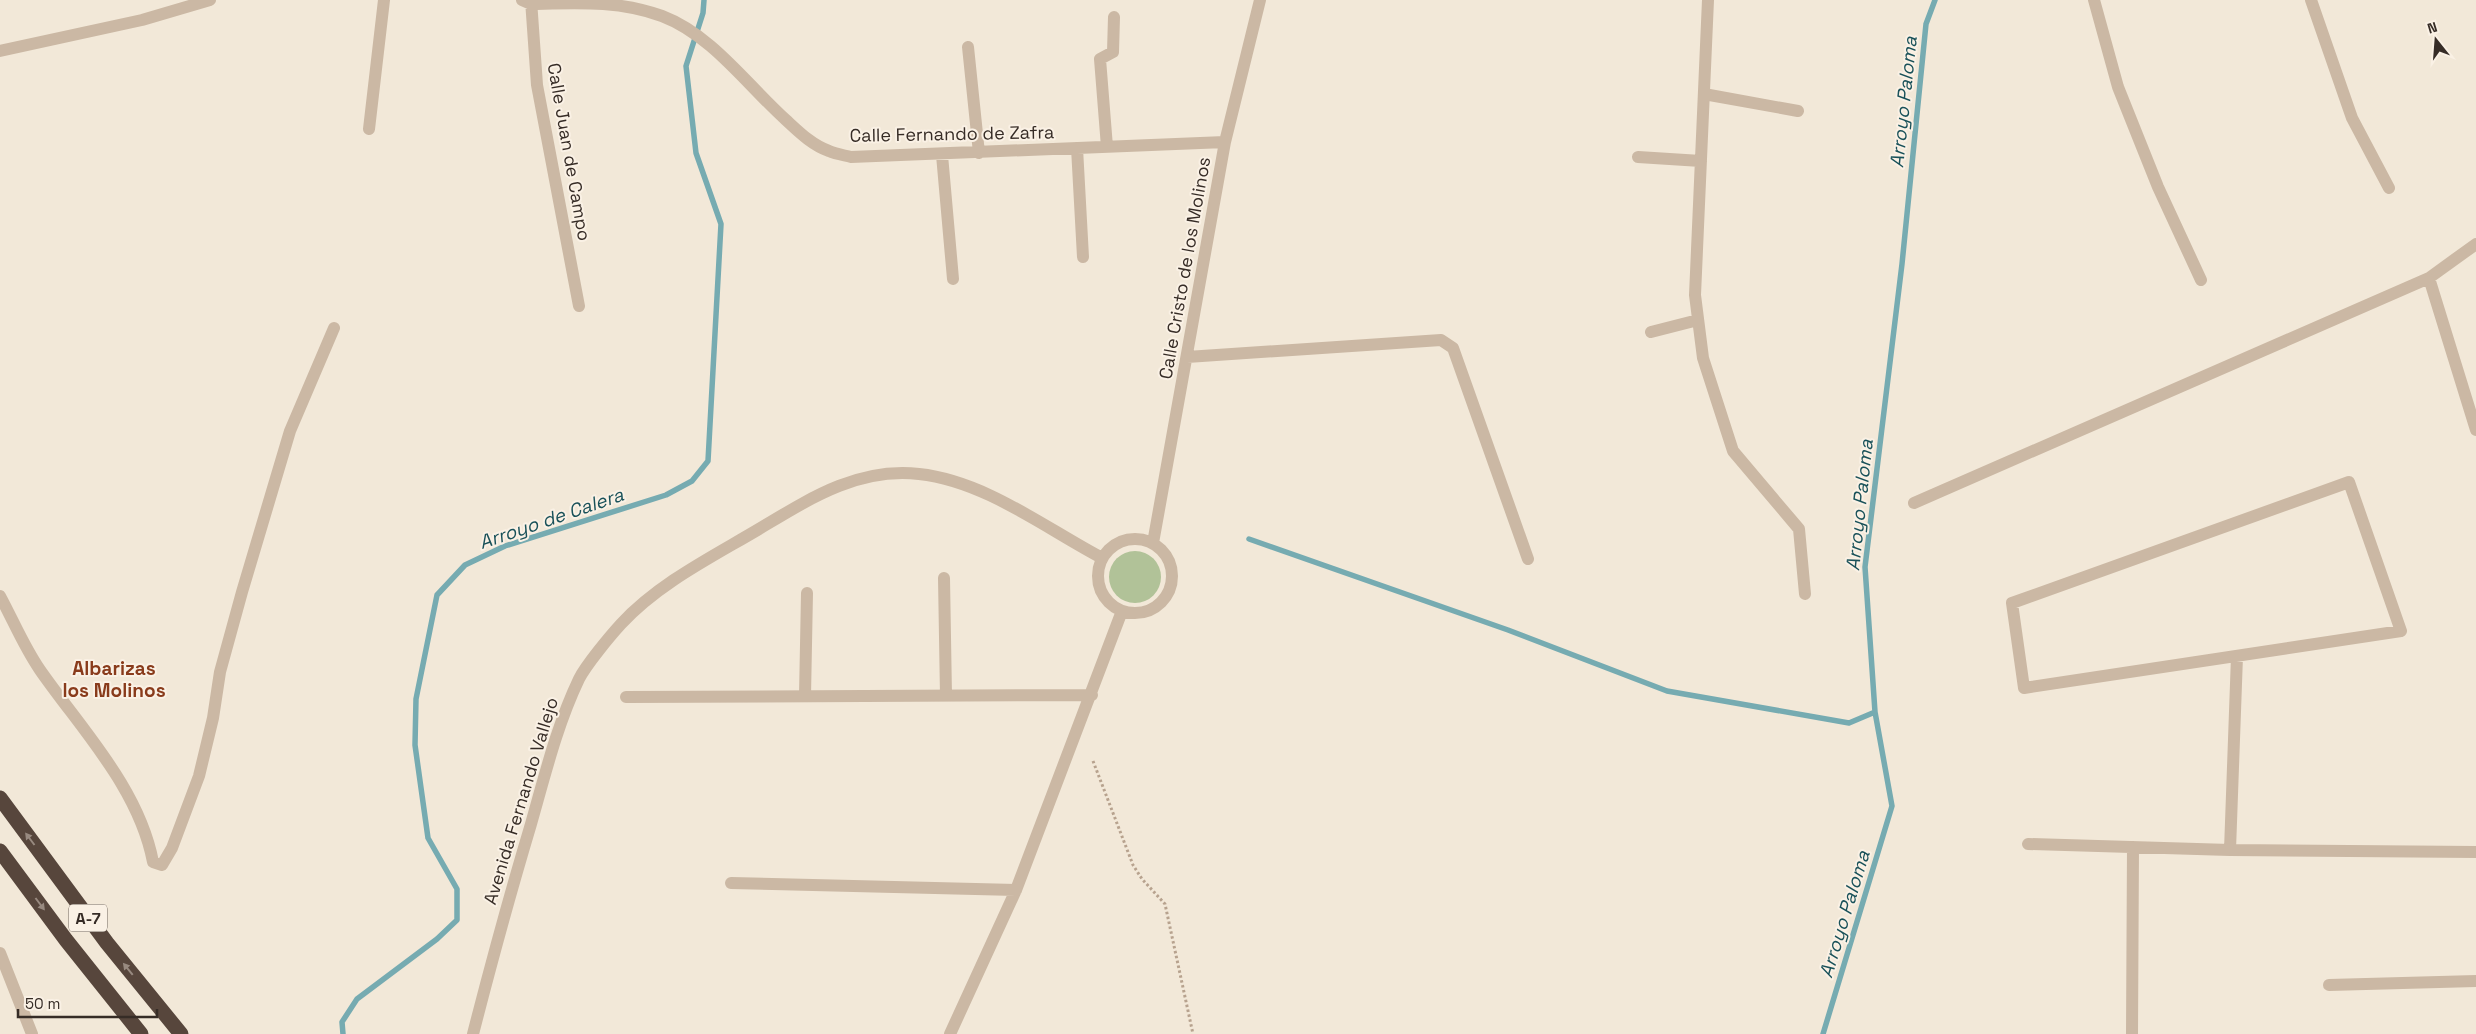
<svg xmlns="http://www.w3.org/2000/svg" width="2476" height="1034" viewBox="0 0 2476 1034" font-family="'Space Grotesk',sans-serif">
<style>
.green{fill:#b1c298}
.lines{fill:none;stroke-linecap:round;stroke-linejoin:round}
.stream{stroke:#76abb1;stroke-width:5.5}
.path{stroke:#b7a28e;stroke-width:3;stroke-dasharray:2.5 2.5;stroke-linecap:butt}
.minor{stroke:#cbb8a4;stroke-width:12}
.motorway{stroke:#57463c;stroke-width:15}
.oneway{fill:#988a80}
.labels{text-anchor:middle;stroke-width:4;stroke-linejoin:round;paint-order:stroke}
.shield{fill:#faf1e5;stroke:#71675f;stroke-width:1}
.shield-label{font-size:16px;font-weight:bold;fill:#362c26}
.street-label{font-size:18px;fill:#362c26;stroke:#faf1e5}
.water-label{font-size:19px;font-style:italic;fill:#195159;stroke:#faf1e5}
.neighbourhood-label{font-size:19px;font-weight:bold;fill:#893b1b;stroke:#faf1e5}
</style>
<rect width="100%" height="100%" fill="#f2e8d8"/>
<path class="green" d="M1109 577a26 26 0 1 1 52 0a26 26 0 1 1-52 0Z"/>
<g class="lines">
<path class="stream" d="M1249,539L1508,630L1667,691L1849,723L1875,712
M343,1034L342,1022L357,999L437,939L457,920V889L428,838L415,745L416,699L437,595L465,565L505,546L666,495L692,481L708,461L721,224L696,153L686,66L703,13L704,0
M1823,1034L1892,806L1875,712L1865,567L1902,264L1926,24L1935,0"/>
<path class="path" d="M1093,761L1133,865L1142,879L1165,904L1193,1034"/>
<path class="minor" d="M522,0L531,4C576,3 618,0 662,16C712,35 747,85 786,120C799,132 812,145 829,151C836,154 843,155 851,157L1225,142
M531,0L537,85L579,306
M1708,0L1695,295L1703,358L1733,451L1799,529L1805,594
M2094,0L2118,87L2158,187L2201,280
M2311,0L2352,118L2389,188
M968,47L979,153
M0,51L142,20L210,0
M1704,94L1798,111
M369,129L384,0
M1107,147L1100,59L1113,52L1114,17
M1077,148L1083,257
M942,155L953,279
M1638,157L1701,161
M2429,278L2476,430
M1651,332L1698,320
M1187,357L1441,340L1453,348L1528,559
M2349,482L2401,631L2024,688L2012,603Z
M1914,503L2429,278L2476,244
M1098 576a37 37 0 1 1 74 0a37 37 0 1 1-74 0Z
M1153,543L1225,142L1260,0
M944,578L946,696
M0,596C13,620 24,647 40,670C81,729 139,788 153,862L162,865L172,848L199,776L213,718L220,672L242,592L290,431L334,328
M805,696L807,593
M626,697L1092,695
M2028,844L2230,850L2237,656
M2230,850L2476,852
M731,883L1016,890
M0,953L32,1034
M2329,985L2476,981
M473,1034C491,964 510,894 531,824C545,775 557,725 579,679C586,665 610,636 621,624C659,583 712,557 759,529C809,499 858,467 919,474C985,481 1045,528 1102,558
M950,1034L1016,890L1122,611
M2132,1034L2133,847"/>
<path class="motorway" d="M0,798L107,943L181,1034
M0,851L66,940L141,1034"/>
</g>
<defs><path id="oneway-solid" d="M-6-.8H1V-3.2L6.5 0L1 3.2V.8H-6Z" transform="scale(1.25)"/></defs>
<g class="oneway">
<use href="#oneway-solid" transform="translate(30 839) rotate(-127)"/>
<use href="#oneway-solid" transform="translate(40 904) rotate(53)"/>
<use href="#oneway-solid" transform="translate(128 969) rotate(-129)"/>
</g>
<g class="labels">
<rect class="shield" x="69" y="904.5" width="38" height="27" rx="4"/>
<g class="shield-label">
<text x="88" y="924">A-7</text>
</g>
<g class="street-label">
<text transform="translate(952 134) rotate(-1)" y="6">Calle Fernando de Zafra</text>
<text transform="translate(569 152) rotate(80)" y="6">Calle Juan de Campo</text>
<text transform="translate(1185 268) rotate(-80)" y="6">Calle Cristo de los Molinos</text>
<text transform="translate(521 801) rotate(-73)" y="6">Avenida Fernando Vallejo</text>
</g>
<g class="water-label">
<text transform="translate(1903 102) rotate(-84)" y="7">Arroyo Paloma</text>
<text transform="translate(1859 505) rotate(-84)" y="7">Arroyo Paloma</text>
<text transform="translate(551 518) rotate(-19)" y="7">Arroyo de Calera</text>
<text transform="translate(1844 914) rotate(-73)" y="7">Arroyo Paloma</text>
</g>
<g class="neighbourhood-label">
<text x="114" y="675">Albarizas<tspan x="114" dy="22">los Molinos</tspan></text>
</g>
</g>
<g transform="translate(2436 40) rotate(343)" stroke="#faf1e5" stroke-width="4" paint-order="stroke">
<path d="M0-4L9 19L0 12L-9 19Z" fill="#362c26"/>
<text y="-8" font-size="14" font-weight="bold" text-anchor="middle" fill="#362c26">N</text>
</g>
<path d="M18 1009v8h139v-8" fill="none" stroke="#362c26" stroke-width="2.5"/>
<text x="25" y="1009" font-size="15" fill="#362c26" stroke="#faf1e5" stroke-width="4" paint-order="stroke">50 m</text>
</svg>
